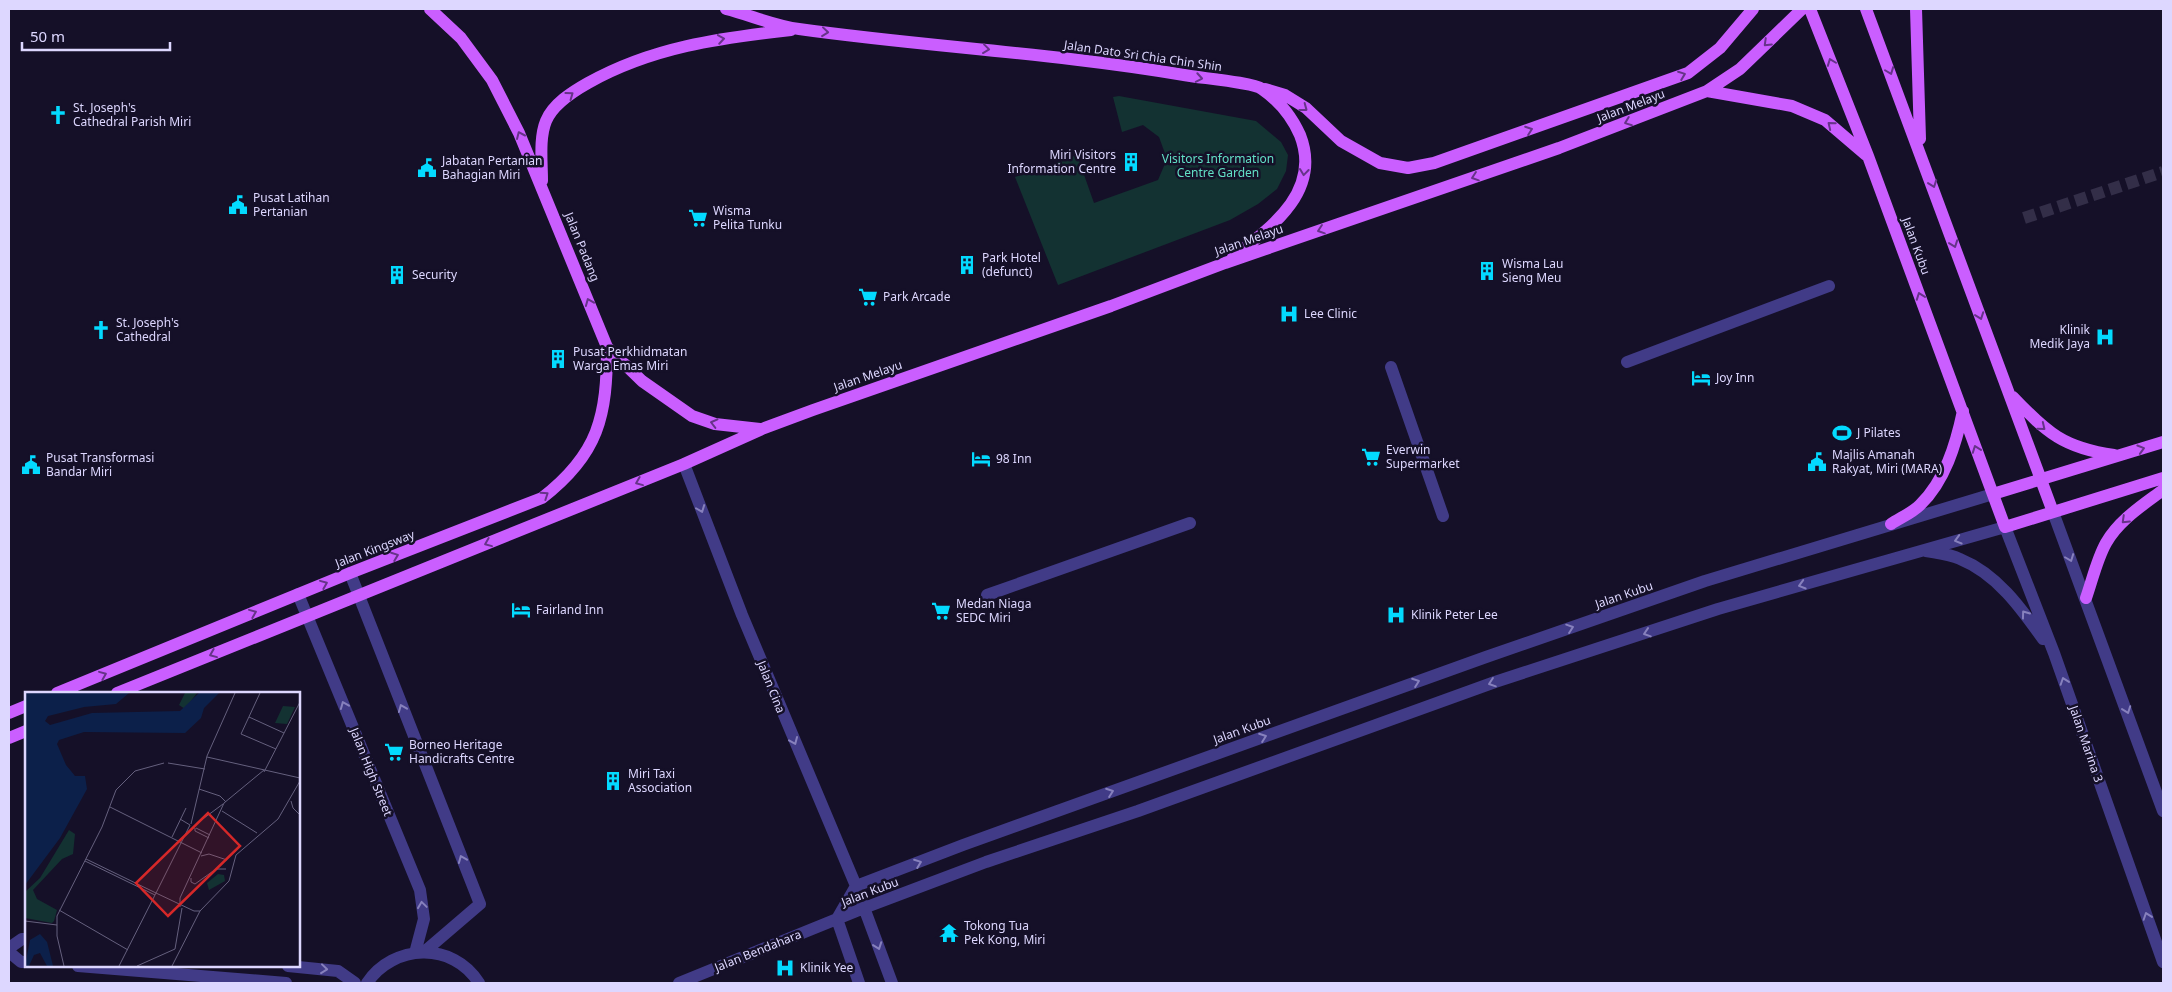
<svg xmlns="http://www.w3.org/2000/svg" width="2172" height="992" viewBox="0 0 2172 992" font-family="'Noto Sans',sans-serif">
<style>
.green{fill:#133232}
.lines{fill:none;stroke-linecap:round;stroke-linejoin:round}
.minor-tunnel{stroke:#332e48;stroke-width:12;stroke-dasharray:12 6;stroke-linecap:butt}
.minor{stroke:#413b87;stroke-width:12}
.major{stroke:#ca5eff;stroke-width:12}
.oneway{stroke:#663389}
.oneway2{stroke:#8781bd}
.labels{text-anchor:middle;stroke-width:5;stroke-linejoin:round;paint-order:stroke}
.street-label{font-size:12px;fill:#ddd7ff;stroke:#151028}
.poi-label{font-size:12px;fill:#ddd7ff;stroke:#151028;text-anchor:start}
.park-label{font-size:12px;fill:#62e0c6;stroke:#151028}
.inset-road{fill:none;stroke:#65607e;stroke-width:1}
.view{fill:#d62828;fill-opacity:0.15;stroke:#d62828;stroke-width:2.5}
.inset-edge{fill:none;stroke:#ddd7ff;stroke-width:2.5}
</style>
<rect width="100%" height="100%" fill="#151028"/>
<path class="green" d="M1119,96L1256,121L1281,142L1288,155L1286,171L1277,189L1258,204L1230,220L1058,285L1015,177L1077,155L1094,203L1158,180L1167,159L1159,137L1143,125L1122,132L1113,97Z"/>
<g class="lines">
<path class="minor-tunnel" d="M2024,218L2163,172"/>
<path class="minor" d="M1627,362L1829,286
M1391,367L1443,516
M684,464L742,615L856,886L892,983
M2053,512L2163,811
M1926,551C1937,553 1950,554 1960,559C1997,574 2021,608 2043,639
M350,573L480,904L424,952
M298,594L420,890L424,919L415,953
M987,595L1190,523
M837,919L856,886L963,845L1486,657L1705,581L1993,494
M837,919L859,983
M9,948L22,939H26
M9,952L21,962H26
M78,966L286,983
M288,966L338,971L355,983
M367,983C393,944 453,941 479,983
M679,983L864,908L986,862L1138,811L1495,682L1718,609L2005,527L2054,653L2163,962"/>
<path class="major" d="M430,9L461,38L492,80L519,133L607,347L642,381L692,416L715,424L760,429
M726,9C750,15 775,26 799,29C927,47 1056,53 1184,75C1199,78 1252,82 1262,89C1278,100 1292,117 1300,135C1322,191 1272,227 1233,257
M1810,9L1868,156L2005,527L2163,478
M1866,9L2053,512
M1916,9L1920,139
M1265,89L1285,95L1306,108L1341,141L1380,163L1408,168L1434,163L1688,73L1720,48L1753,9
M1707,91L1792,106L1825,120L1866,155
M542,181C542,162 539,138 546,121C553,104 572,92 588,83C652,47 720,38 791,30
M2013,397C2047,433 2064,448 2114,455
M1993,494L2163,442
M1891,524C1900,518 1912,513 1920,505C1945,481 1956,444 1963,411
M2086,598C2092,581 2097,559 2106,543C2119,520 2143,505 2163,490
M57,693L350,573L542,498C599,454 607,416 607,347
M117,693L684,464L762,429L813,410L1111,306L1225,263L1559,148L1707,91L1740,69L1802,9
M9,713L26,706
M9,738L26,731"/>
</g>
<defs><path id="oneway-chevron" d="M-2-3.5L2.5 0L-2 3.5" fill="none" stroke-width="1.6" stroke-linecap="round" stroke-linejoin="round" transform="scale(1.25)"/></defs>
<g class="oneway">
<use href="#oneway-chevron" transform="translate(825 32) rotate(6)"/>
<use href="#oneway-chevron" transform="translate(721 39) rotate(-9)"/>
<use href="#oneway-chevron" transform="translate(1767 43) rotate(136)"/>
<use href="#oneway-chevron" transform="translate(986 49) rotate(7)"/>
<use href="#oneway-chevron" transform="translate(1831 62) rotate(-111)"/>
<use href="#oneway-chevron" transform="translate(1890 71) rotate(69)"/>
<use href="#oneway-chevron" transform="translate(1682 75) rotate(-21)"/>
<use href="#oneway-chevron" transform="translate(1199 78) rotate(10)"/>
<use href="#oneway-chevron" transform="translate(570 95) rotate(-36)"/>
<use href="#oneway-chevron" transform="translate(1304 108) rotate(37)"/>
<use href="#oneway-chevron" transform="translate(1628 122) rotate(159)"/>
<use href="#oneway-chevron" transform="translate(1831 125) rotate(-141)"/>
<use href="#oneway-chevron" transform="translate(1529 130) rotate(-20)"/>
<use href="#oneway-chevron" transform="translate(520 135) rotate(-114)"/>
<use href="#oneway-chevron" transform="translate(1304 172) rotate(97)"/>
<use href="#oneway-chevron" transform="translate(1475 177) rotate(161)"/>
<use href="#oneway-chevron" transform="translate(1933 184) rotate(70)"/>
<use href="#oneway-chevron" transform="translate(1321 230) rotate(161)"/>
<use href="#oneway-chevron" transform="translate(1954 244) rotate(70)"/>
<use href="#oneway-chevron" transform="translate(1920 296) rotate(-110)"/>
<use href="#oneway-chevron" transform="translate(589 302) rotate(-112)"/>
<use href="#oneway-chevron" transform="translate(1980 316) rotate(70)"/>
<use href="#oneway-chevron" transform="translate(714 423) rotate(-166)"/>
<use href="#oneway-chevron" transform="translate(2042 427) rotate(39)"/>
<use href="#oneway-chevron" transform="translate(1976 449) rotate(-110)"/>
<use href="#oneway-chevron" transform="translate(2141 449) rotate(-17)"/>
<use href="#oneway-chevron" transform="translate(639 482) rotate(158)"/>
<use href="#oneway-chevron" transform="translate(545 495) rotate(-34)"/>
<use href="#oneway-chevron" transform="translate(2125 520) rotate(136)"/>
<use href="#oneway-chevron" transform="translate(488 543) rotate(158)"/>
<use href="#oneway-chevron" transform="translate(395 556) rotate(-21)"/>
<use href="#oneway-chevron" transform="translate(324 584) rotate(-22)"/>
<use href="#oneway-chevron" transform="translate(253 613) rotate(-22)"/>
<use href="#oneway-chevron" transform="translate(213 654) rotate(158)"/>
<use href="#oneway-chevron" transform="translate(103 675) rotate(-22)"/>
</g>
<g class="oneway2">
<use href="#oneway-chevron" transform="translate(701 509) rotate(69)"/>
<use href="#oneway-chevron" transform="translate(1958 540) rotate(164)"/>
<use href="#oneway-chevron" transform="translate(2070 558) rotate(69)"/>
<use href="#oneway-chevron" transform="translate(1802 585) rotate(164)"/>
<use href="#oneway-chevron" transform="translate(2025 614) rotate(-126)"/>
<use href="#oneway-chevron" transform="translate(1570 628) rotate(-19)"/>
<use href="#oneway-chevron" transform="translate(1647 633) rotate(162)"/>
<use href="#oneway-chevron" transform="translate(2064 681) rotate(-109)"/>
<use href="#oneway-chevron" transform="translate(1416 682) rotate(-20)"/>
<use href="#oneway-chevron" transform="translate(1492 683) rotate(161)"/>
<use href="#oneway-chevron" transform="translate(344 705) rotate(-112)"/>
<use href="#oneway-chevron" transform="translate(402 708) rotate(-112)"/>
<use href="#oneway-chevron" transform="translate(2127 710) rotate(70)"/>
<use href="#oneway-chevron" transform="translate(1263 737) rotate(-20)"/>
<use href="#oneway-chevron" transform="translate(794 741) rotate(67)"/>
<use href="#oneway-chevron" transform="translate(1110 792) rotate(-20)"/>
<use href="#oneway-chevron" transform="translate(462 859) rotate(-112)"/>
<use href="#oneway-chevron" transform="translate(918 863) rotate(-21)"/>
<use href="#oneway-chevron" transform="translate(422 905) rotate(-98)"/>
<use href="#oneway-chevron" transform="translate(2147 916) rotate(-109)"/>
<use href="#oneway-chevron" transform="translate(878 946) rotate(70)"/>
<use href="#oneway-chevron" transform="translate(324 969) rotate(6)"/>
</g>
<defs>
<g id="church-bare" transform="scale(1.5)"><path d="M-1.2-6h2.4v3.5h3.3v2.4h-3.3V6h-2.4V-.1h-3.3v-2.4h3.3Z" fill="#03daff" stroke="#151028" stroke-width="2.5" paint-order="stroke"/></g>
<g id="building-bare" transform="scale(1.5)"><path d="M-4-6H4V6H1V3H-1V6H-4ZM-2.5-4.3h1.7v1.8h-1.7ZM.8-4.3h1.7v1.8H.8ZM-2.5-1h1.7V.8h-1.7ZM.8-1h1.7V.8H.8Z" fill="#03daff" stroke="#151028" stroke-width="2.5" paint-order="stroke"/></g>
<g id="civic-bare" transform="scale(1.5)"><path d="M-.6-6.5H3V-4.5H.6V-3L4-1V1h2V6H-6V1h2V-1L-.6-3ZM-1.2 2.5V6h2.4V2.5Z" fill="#03daff" stroke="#151028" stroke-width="2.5" paint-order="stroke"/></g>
<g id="supermarket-bare" transform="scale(1.5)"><path d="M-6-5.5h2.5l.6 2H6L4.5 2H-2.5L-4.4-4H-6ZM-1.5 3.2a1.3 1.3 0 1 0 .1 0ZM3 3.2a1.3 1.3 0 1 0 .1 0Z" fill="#03daff" stroke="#151028" stroke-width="2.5" paint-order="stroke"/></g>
<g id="hospital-bare" transform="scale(1.5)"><path d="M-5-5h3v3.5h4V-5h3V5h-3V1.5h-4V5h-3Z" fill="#03daff" stroke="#151028" stroke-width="2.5" paint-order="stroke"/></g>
<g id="hotel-bare" transform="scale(1.5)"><path d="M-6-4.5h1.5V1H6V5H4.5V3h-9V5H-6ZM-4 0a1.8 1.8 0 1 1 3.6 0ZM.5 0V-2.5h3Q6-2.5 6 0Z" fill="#03daff" stroke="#151028" stroke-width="2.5" paint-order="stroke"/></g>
<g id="stadium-bare" transform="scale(1.5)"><path d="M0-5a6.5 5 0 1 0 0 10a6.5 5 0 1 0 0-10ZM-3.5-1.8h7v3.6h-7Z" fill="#03daff" stroke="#151028" stroke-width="2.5" paint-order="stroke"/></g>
<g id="temple-bare" transform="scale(1.5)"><path d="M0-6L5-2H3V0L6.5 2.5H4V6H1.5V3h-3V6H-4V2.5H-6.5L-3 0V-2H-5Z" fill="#03daff" stroke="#151028" stroke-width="2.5" paint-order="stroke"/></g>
</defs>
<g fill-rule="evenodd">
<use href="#church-bare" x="58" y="115"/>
<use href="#building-bare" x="1131" y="162"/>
<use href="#civic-bare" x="427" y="168"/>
<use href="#civic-bare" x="238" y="205"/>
<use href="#supermarket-bare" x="698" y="218"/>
<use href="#building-bare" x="967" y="265"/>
<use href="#building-bare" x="1487" y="271"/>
<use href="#building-bare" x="397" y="275"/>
<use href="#supermarket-bare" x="868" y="297"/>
<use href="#hospital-bare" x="1289" y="314"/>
<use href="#church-bare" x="101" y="330"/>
<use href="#hospital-bare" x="2105" y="337"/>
<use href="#building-bare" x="558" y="359"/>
<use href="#hotel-bare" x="1701" y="378"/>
<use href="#stadium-bare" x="1842" y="433"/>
<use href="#supermarket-bare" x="1371" y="457"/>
<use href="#hotel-bare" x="981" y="459"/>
<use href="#civic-bare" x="1817" y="462"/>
<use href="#civic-bare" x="31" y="465"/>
<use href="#hotel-bare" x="521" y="610"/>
<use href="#supermarket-bare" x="941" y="611"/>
<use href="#hospital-bare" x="1396" y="615"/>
<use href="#supermarket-bare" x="394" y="752"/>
<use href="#building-bare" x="613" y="781"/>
<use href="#temple-bare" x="949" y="933"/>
<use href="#hospital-bare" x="785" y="968"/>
</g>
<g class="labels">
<g class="street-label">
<text transform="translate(1143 56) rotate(8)" y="4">Jalan Dato Sri Chia Chin Shin</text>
<text transform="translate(1631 106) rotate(-21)" y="4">Jalan Melayu</text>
<text transform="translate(1249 240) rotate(-19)" y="4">Jalan Melayu</text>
<text transform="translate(1916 246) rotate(70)" y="4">Jalan Kubu</text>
<text transform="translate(582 247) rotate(68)" y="4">Jalan Padang</text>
<text transform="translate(868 376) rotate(-19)" y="4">Jalan Melayu</text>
<text transform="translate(375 549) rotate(-21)" y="4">Jalan Kingsway</text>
<text transform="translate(1624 595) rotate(-19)" y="4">Jalan Kubu</text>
<text transform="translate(771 687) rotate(68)" y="4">Jalan Cina</text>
<text transform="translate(1242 730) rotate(-20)" y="4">Jalan Kubu</text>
<text transform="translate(2086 744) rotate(71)" y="4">Jalan Marina 3</text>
<text transform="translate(371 772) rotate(68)" y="4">Jalan High Street</text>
<text transform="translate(870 892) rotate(-21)" y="4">Jalan Kubu</text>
<text transform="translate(758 951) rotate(-22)" y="4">Jalan Bendahara</text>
</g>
<g class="poi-label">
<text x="73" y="112">St. Joseph's<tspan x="73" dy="14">Cathedral Parish Miri</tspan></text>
<text x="1116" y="159" text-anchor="end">Miri Visitors<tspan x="1116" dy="14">Information Centre</tspan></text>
<text x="442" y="165">Jabatan Pertanian<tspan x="442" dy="14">Bahagian Miri</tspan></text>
<text x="253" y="202">Pusat Latihan<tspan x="253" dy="14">Pertanian</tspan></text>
<text x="713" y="215">Wisma<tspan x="713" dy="14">Pelita Tunku</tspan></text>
<text x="982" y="262">Park Hotel<tspan x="982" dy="14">(defunct)</tspan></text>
<text x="1502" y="268">Wisma Lau<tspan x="1502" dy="14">Sieng Meu</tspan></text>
<text x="412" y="279">Security</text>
<text x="883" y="301">Park Arcade</text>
<text x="1304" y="318">Lee Clinic</text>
<text x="116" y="327">St. Joseph's<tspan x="116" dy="14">Cathedral</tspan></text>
<text x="2090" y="334" text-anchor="end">Klinik<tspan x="2090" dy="14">Medik Jaya</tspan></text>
<text x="573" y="356">Pusat Perkhidmatan<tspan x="573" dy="14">Warga Emas Miri</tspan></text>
<text x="1716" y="382">Joy Inn</text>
<text x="1857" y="437">J Pilates</text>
<text x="1386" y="454">Everwin<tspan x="1386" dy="14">Supermarket</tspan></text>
<text x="1832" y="459">Majlis Amanah<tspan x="1832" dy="14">Rakyat, Miri (MARA)</tspan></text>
<text x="46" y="462">Pusat Transformasi<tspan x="46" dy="14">Bandar Miri</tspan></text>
<text x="996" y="463">98 Inn</text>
<text x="956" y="608">Medan Niaga<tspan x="956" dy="14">SEDC Miri</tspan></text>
<text x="536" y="614">Fairland Inn</text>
<text x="1411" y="619">Klinik Peter Lee</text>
<text x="409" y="749">Borneo Heritage<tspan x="409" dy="14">Handicrafts Centre</tspan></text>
<text x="628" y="778">Miri Taxi<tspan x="628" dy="14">Association</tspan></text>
<text x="964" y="930">Tokong Tua<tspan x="964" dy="14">Pek Kong, Miri</tspan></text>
<text x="800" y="972">Klinik Yee</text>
</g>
<g class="park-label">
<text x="1218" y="163">Visitors Information<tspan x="1218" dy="14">Centre Garden</tspan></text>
</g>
</g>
<g transform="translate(25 692)">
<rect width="275" height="275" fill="#151028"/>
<path d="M160,1H172L160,17L154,13ZM258,14L270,15L262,32L250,31ZM44,138L50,142L48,162L37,167L8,198L12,207L32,218L29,229L27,231L0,226V200L15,186ZM193,182L199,183L200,189L184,198L182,191Z" fill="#133232"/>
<path d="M0,1H104L91,12L59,15L23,24L20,29L25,33L67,21L155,19L174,1H194L179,16L176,26L160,41L59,40L34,48L32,52L41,73L50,84H60L62,97L35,146L0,193ZM15,242L22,250L28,274H22L15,261L9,263L4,274H0L5,248Z" fill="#0c204a"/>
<path class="inset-road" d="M235,1L216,42L251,57M224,25L259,41M182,65L275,86M143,71L180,77M239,80L275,10M174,97L195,104L201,110M266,109L268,116L275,123M85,115L177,161M197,119L232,141M166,132L182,64L210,1M171,132L198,112M170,136V139L184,146M171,136L185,143M147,145L161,116M176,164L184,162L202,168M61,167L131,201L165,133L155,127M60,169L130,203M166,186V190L170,192L191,177H201M155,215V206L199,111L239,78M34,218L103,258M0,229L32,233M39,274L32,244V224L77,135L91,98L110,79L139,71M94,274L131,201L169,219H175M112,274L150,257L157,216M147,274L175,219L204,189L211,163L253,127L275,89"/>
<path class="view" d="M183,121L215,154L143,224L111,191Z"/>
<rect width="275" height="275" class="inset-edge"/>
</g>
<rect width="2172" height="992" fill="none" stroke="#ddd7ff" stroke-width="20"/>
<path d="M22 42v8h148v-8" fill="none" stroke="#ddd7ff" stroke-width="2.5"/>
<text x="30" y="42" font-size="15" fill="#ddd7ff" stroke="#151028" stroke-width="4" paint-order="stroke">50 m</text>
</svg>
